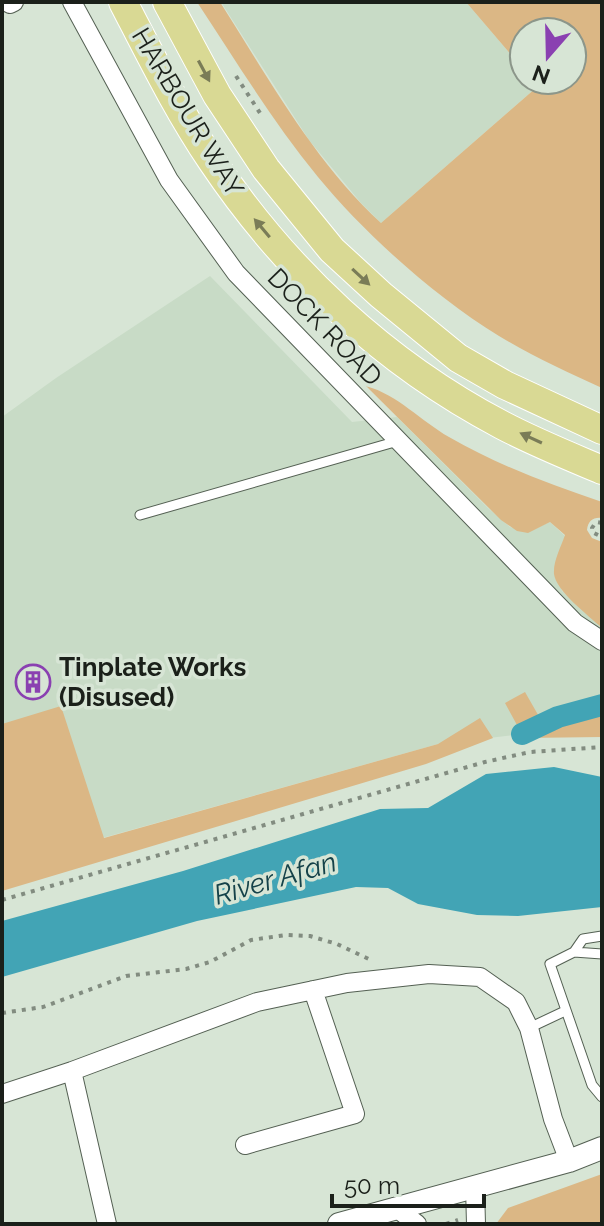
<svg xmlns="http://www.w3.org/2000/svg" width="604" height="1226" viewBox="0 0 604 1226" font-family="Raleway,sans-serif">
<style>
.built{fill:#c8dbc6}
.green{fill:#dbb785}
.water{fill:#42a4b5}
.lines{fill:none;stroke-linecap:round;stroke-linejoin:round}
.canal{stroke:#42a4b5;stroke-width:22}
.service-casing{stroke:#546053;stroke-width:11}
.minor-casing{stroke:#546053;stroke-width:20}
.tertiary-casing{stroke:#546053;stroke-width:24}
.primary-casing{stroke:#fff;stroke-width:30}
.path{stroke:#828c80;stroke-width:4;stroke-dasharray:4 6;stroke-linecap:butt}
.service{stroke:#fff;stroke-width:9}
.minor{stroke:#fff;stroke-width:18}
.tertiary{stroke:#fff;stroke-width:22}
.primary{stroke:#d9d994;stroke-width:28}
.oneway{fill:#7a7c57}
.labels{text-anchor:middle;stroke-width:7;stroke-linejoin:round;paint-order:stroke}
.street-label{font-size:26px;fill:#1b201a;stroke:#d7e5d5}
.poi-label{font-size:26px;font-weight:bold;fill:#1b201a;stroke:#d7e5d5;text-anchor:start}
.water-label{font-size:28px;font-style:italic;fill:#154249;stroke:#d7e5d5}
</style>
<rect width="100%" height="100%" fill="#d7e5d5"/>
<path class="built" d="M221,2H466L524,70V80H532L538,86L381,223L361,203L309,140Z
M210,276L352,422L397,417L488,508L510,527L528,532L550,522L565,536L555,564L562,591L602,628V705L537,725L522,734L438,744L38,856L2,877V417L56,378Z"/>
<path class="green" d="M197,2H220C269,79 314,161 381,223L537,87L532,80H572V32H524V70L466,2H602V388C567,372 532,356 499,336C435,297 365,234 318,177C273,122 236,61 197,2Z
M366,386C398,395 421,421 449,437C497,465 550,484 602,502V518C593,517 588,521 587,530L592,538L602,542V628C589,616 556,591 554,574C553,561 561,547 565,535L550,522L528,533L517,531L501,520Z
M525,692L541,720L572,708L602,702V737L524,738L505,703Z
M61,706L104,838L438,744L480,718L493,738L426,764L2,891V724Z
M602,1174V1224H496L508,1208Z"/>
<path class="water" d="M554,767L602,777V907L518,916L477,915L418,904L388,888L356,887L197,921L2,977V921L183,871L380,809L428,808L486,774Z"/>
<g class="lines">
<path class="canal" d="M522,734L558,717L602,705"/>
<g class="service-casing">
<path id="service" d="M140,515L398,441
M574,952L583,939L602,936
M602,954L574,952L550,964L592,1085L602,1097
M529,1028L565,1011"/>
</g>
<g class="minor-casing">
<path id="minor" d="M72,2L169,180L236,273L575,623L602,641
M10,4L14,2
M72,1071L107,1224
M2,1094L72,1071L257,1002L347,983L429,974L480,977L516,1002L529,1028L553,1119L569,1161
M245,1145L355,1114L313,990
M475,1187L476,1224
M395,1207L417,1224"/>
</g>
<g class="tertiary-casing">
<path id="tertiary" d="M339,1224L569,1161L602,1148"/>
</g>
<g class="primary-casing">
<path id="primary" d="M123,2C151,56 178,111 212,161C286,271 384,363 502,425C534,442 569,456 602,470
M167,2L217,95L266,169L332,250L381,295L458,358L505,385L602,430"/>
</g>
<path class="path" d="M236,76L260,113
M602,523L596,522L592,528V532L602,537
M2,900L485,762L530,752L602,747
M2,1013L43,1007L126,976L186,969L210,962L251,940L286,935L310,936L337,944L373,961
M446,1224L458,1220"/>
<use href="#service" class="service"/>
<use href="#minor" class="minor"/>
<use href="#tertiary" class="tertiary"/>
<use href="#primary" class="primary"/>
</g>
<defs><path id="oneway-solid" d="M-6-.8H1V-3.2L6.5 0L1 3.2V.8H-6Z" transform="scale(2)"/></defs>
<g class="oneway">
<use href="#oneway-solid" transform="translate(204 71) rotate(62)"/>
<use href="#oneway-solid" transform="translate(262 228) rotate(-130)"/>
<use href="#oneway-solid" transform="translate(361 277) rotate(43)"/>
<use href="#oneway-solid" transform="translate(531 438) rotate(-155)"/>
</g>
<defs>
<g id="building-ring" transform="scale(1.8)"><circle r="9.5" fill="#d7e5d5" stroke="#8a40b1" stroke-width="1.5"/><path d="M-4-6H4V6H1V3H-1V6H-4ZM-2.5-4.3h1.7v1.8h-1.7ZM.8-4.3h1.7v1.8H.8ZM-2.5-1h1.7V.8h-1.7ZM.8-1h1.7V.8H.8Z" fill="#8a40b1"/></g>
</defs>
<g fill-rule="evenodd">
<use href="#building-ring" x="33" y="682"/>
</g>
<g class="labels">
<g class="street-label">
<text transform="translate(188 112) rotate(59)" y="9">HARBOUR WAY</text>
<text transform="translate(325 327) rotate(46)" y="9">DOCK ROAD</text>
</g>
<g class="poi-label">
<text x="59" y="676">Tinplate Works<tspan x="59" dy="30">(Disused)</tspan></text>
</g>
<g class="water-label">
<text transform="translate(275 878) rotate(-16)" y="10">River Afan</text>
</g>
</g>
<rect width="604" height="1226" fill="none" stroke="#1b201a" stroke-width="8"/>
<g transform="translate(548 56) rotate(200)"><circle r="38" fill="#d7e5d5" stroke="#8c968a" stroke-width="2"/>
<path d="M0-6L14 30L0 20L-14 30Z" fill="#8a40b1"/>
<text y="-12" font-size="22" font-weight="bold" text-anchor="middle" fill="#1b201a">N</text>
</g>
<path d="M332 1194v12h152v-12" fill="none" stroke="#1b201a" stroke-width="4"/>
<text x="344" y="1194" font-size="24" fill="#1b201a" stroke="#d7e5d5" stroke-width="6" paint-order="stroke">50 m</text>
</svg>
